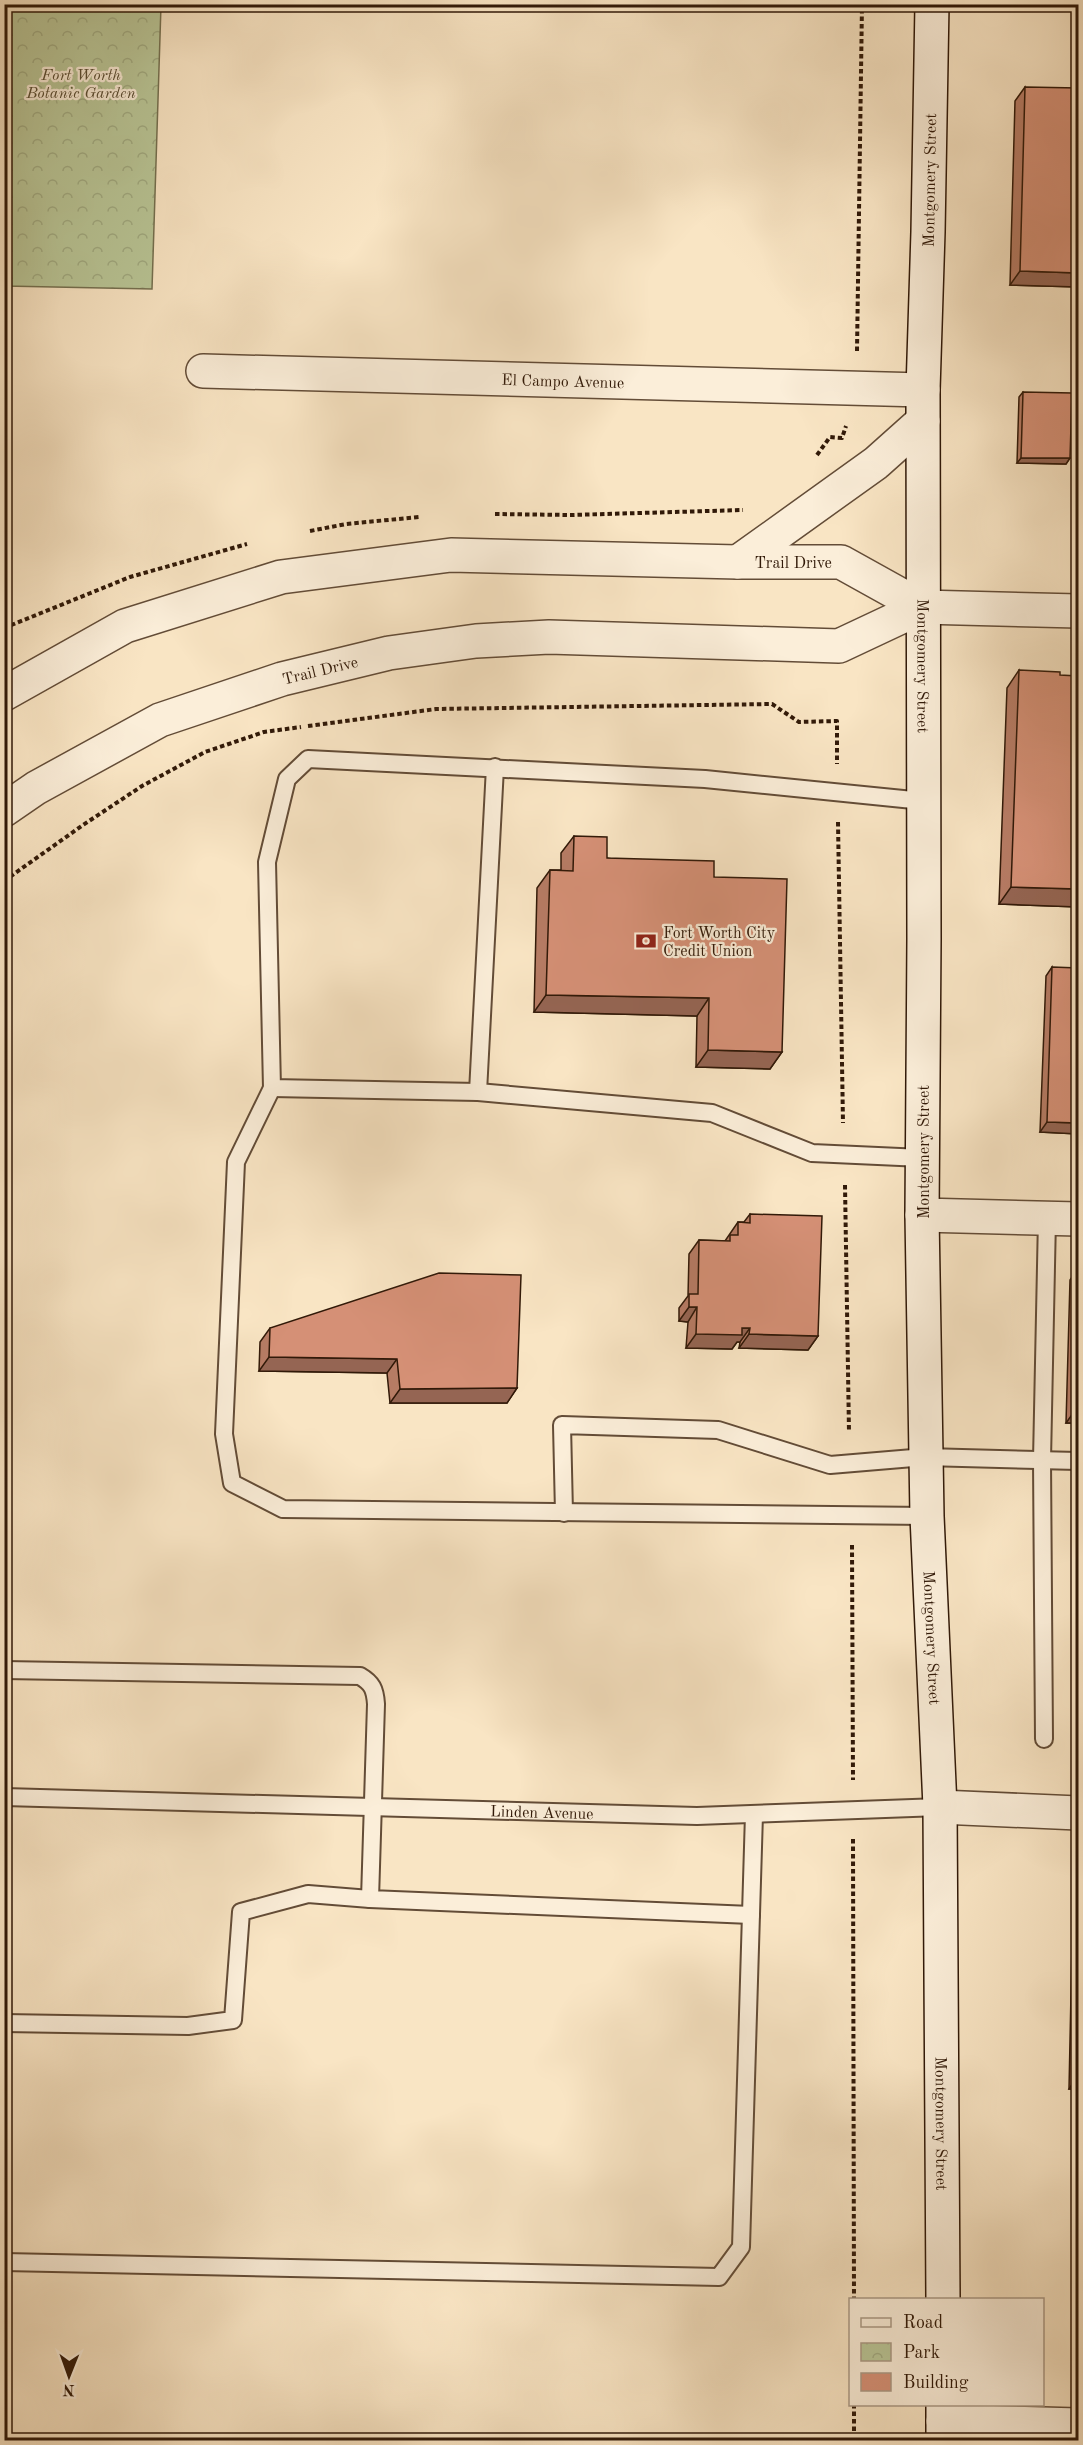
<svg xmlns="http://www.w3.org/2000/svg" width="1083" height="2445" viewBox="0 0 1083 2445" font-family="'Old Standard TT',serif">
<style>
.park{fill:url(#park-crowns);stroke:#757050;stroke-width:1.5}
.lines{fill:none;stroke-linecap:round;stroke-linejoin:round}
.service-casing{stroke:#634c37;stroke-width:20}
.minor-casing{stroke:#634c37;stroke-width:36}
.tertiary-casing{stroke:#634c37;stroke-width:36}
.secondary-casing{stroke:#311908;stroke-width:36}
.path{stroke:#311908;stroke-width:4;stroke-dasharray:4.5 3;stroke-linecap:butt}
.service{stroke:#fbeed9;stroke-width:16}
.minor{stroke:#fbeed9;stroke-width:33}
.tertiary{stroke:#fbeed9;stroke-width:33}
.secondary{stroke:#fbeed9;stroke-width:33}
.wall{fill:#b77c65;stroke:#311908;stroke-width:1.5}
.shaded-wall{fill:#956553;stroke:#311908;stroke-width:1.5}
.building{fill:#d59076;stroke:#311908;stroke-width:1.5}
.labels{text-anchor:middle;stroke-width:4.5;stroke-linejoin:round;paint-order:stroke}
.park-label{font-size:16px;font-style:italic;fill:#5a4d33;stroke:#fbeed9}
.street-label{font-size:16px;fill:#311908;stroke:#fbeed9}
.poi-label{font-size:16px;fill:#311908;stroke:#fbeed9;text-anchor:start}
</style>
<defs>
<pattern id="park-crowns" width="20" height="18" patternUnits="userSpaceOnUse" patternTransform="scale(1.5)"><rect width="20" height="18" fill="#b9c697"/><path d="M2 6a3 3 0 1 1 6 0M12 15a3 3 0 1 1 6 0" fill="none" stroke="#a0aa81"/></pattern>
</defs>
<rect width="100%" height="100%" fill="#f9e5c4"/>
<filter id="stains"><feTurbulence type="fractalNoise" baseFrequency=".00333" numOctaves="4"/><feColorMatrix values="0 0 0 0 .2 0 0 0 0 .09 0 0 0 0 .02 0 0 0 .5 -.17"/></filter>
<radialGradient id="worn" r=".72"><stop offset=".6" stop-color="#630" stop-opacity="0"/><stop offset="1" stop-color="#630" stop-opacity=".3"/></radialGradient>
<path class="park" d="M5,4L161,5L152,289L5,286Z"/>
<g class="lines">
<g class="service-casing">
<g id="service">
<path d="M272,1088L236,1162L224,1434L232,1483L283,1509L927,1516"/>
<path d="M478,1092L495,767"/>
<path d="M922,1158L812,1153L712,1113L478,1092L272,1088L267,862L287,779L308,759L705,779L923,801"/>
<path d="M564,1513L562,1425L718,1430L830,1465L925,1457L1078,1461"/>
<path d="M4,1670L360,1676C372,1683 375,1689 376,1704L370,1899L751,1915"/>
<path d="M1044,1739L1042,1460L1047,1218"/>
<path id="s1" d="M4,1797L697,1816L940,1807"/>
<path d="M4,2023L188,2026L233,2020L241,1912L308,1894L370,1899"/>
<path d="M4,2262L719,2277L741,2247L754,1814"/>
</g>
</g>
<g class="minor-casing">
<g id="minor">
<path id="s2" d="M203,371L923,390"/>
<path d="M922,607L1078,611"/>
<path d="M922,1215L1078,1219"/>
<path d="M940,1807L1078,1813"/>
<path d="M943,2421L1078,2425"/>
</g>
</g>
<g class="tertiary-casing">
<g id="tertiary">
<path d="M738,562L876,463L923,421"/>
<path id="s3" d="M4,694L125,626L281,577L451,555L738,562H841L922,607"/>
<path id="s4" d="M4,810L36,788L160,720L282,679L389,653L476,641L549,637L839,646L922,607"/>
</g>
</g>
<g class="secondary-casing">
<g id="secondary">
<path id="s5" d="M932,4L928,232L923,390L924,938L922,1215L927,1516L940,1807L943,2300"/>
<path d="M943,2440V2404"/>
</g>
</g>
<path class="path" d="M857,351L862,4
M817,455L830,437L842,438L846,426
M495,514L571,515L743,510
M310,531L346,524L419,517
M4,628L130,577L247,544
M308,726L436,709L772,704L799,722L837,721V764
M838,822L843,1123
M4,881L83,825L142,786L205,752L264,732L301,727
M845,1185L849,1432
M852,1545L853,1780
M853,1839L854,2300
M854,2404V2440"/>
<use href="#service" class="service"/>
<use href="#minor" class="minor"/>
<use href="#tertiary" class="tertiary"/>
<use href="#secondary" class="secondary"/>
</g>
<path class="wall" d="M1025,87L1078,287L1010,285L1015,101Z
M1023,392L1070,458L1066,464L1017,463L1019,397Z
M1019,670L1078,907L999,904L1007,688Z
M574,836L607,858L714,877L782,1052L770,1069L696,1067L697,1016L534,1012L537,888L550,870H561V853Z
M1052,967L1078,1134L1040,1132L1046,976Z
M750,1214L818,1336L808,1350L739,1348L740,1342H737L732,1349L686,1348L688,1322L679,1321V1308L688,1296L689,1254L699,1240L725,1241L738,1222H744Z
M1078,1268V1423H1066L1070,1280Z
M270,1328L517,1388L507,1403H390L387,1373L259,1371L260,1342Z
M1078,1689V1748H1077Z
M1078,1889V2089H1069L1073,1897Z"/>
<path class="shaded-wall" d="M1020,271L1078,273V287L1010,285Z
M1021,458H1070L1066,464L1017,463Z
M1011,887L1078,889V907L999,904Z
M546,995L709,998L697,1016L534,1012Z
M708,1050L782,1052L770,1069L696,1067Z
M1047,1122L1078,1123V1134L1040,1132Z
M689,1307H697L688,1322L679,1321Z
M742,1328H750L740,1342H737L732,1349L686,1348L696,1334Z
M749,1334L818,1336L808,1350L739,1348Z
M269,1357L397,1359L387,1373L259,1371Z
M517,1388L507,1403H390L400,1389Z
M1076,1409H1078V1423H1066Z
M1078,2075V2089H1069Z"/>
<path class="building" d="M1025,87L1078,88V273L1020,271Z
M1023,392L1072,393L1070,458H1021Z
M1019,670L1060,672V675L1078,676V889L1011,887Z
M574,836L607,837V858L714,861V877L787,879L782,1052L708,1050L709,998L546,995L550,870L573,871Z
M1052,967L1078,968V1123L1047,1122Z
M750,1214L822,1216L818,1336L749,1334L750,1328H742V1335L696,1334L697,1307H689V1294H698L699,1240L730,1241V1235H738V1222L750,1223Z
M439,1273L521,1275L517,1388L400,1389L397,1359L269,1357L270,1328Z
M1078,1314V1409H1076Z"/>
<defs>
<g id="bank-bare" transform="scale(1.62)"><path d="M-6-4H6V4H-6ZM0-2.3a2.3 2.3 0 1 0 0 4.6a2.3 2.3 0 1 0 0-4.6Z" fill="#8f2418" stroke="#fbeed9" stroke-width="2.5" paint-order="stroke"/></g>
</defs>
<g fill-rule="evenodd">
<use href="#bank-bare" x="646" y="941"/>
</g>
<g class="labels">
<g class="park-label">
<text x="81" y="80">Fort Worth<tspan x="81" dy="18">Botanic Garden</tspan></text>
</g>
<g class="street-label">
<text transform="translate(929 180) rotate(-89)" y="6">Montgomery Street</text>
<text dy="6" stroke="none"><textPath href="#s2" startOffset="360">El Campo Avenue</textPath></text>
<text dy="6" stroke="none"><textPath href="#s3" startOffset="816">Trail Drive</textPath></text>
<text dy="6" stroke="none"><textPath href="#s5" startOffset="662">Montgomery Street</textPath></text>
<text dy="6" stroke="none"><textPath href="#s4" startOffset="348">Trail Drive</textPath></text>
<text transform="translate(923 1152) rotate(-90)" y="6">Montgomery Street</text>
<text dy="6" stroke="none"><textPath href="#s5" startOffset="1634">Montgomery Street</textPath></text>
<text dy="6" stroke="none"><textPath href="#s1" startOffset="538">Linden Avenue</textPath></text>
<text dy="6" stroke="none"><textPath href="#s5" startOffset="2120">Montgomery Street</textPath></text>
</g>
<g class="poi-label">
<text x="663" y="938">Fort Worth City<tspan x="663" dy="18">Credit Union</tspan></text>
</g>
</g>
<rect width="1083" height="2445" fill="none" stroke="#f9e5c4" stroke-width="24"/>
<rect x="6" y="6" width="1071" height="2433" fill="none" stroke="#311908" stroke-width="3"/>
<rect x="12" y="12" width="1059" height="2421" fill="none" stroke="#311908" stroke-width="1.5"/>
<rect x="849" y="2298" width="195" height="108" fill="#fbeed9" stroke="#aa9985" stroke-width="1.5"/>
<rect x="861" y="2318" width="30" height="9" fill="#fbeed9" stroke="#aa9985" stroke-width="1.5"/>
<text x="903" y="2328" font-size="18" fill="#311908">Road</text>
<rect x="861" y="2343" width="30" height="18" fill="url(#park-crowns)" stroke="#aa9985" stroke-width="1.5"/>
<text x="903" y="2358" font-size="18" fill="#311908">Park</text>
<rect x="861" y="2373" width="30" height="18" fill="#d59076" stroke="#aa9985" stroke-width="1.5"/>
<text x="903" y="2388" font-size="18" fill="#311908">Building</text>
<g transform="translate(69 2376) rotate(181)" stroke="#fbeed9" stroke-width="4.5" paint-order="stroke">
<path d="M0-4.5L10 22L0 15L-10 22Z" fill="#311908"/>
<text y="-9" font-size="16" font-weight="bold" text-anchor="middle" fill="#311908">N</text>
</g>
<rect width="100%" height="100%" filter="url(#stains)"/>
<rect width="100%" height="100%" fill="url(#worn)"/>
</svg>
